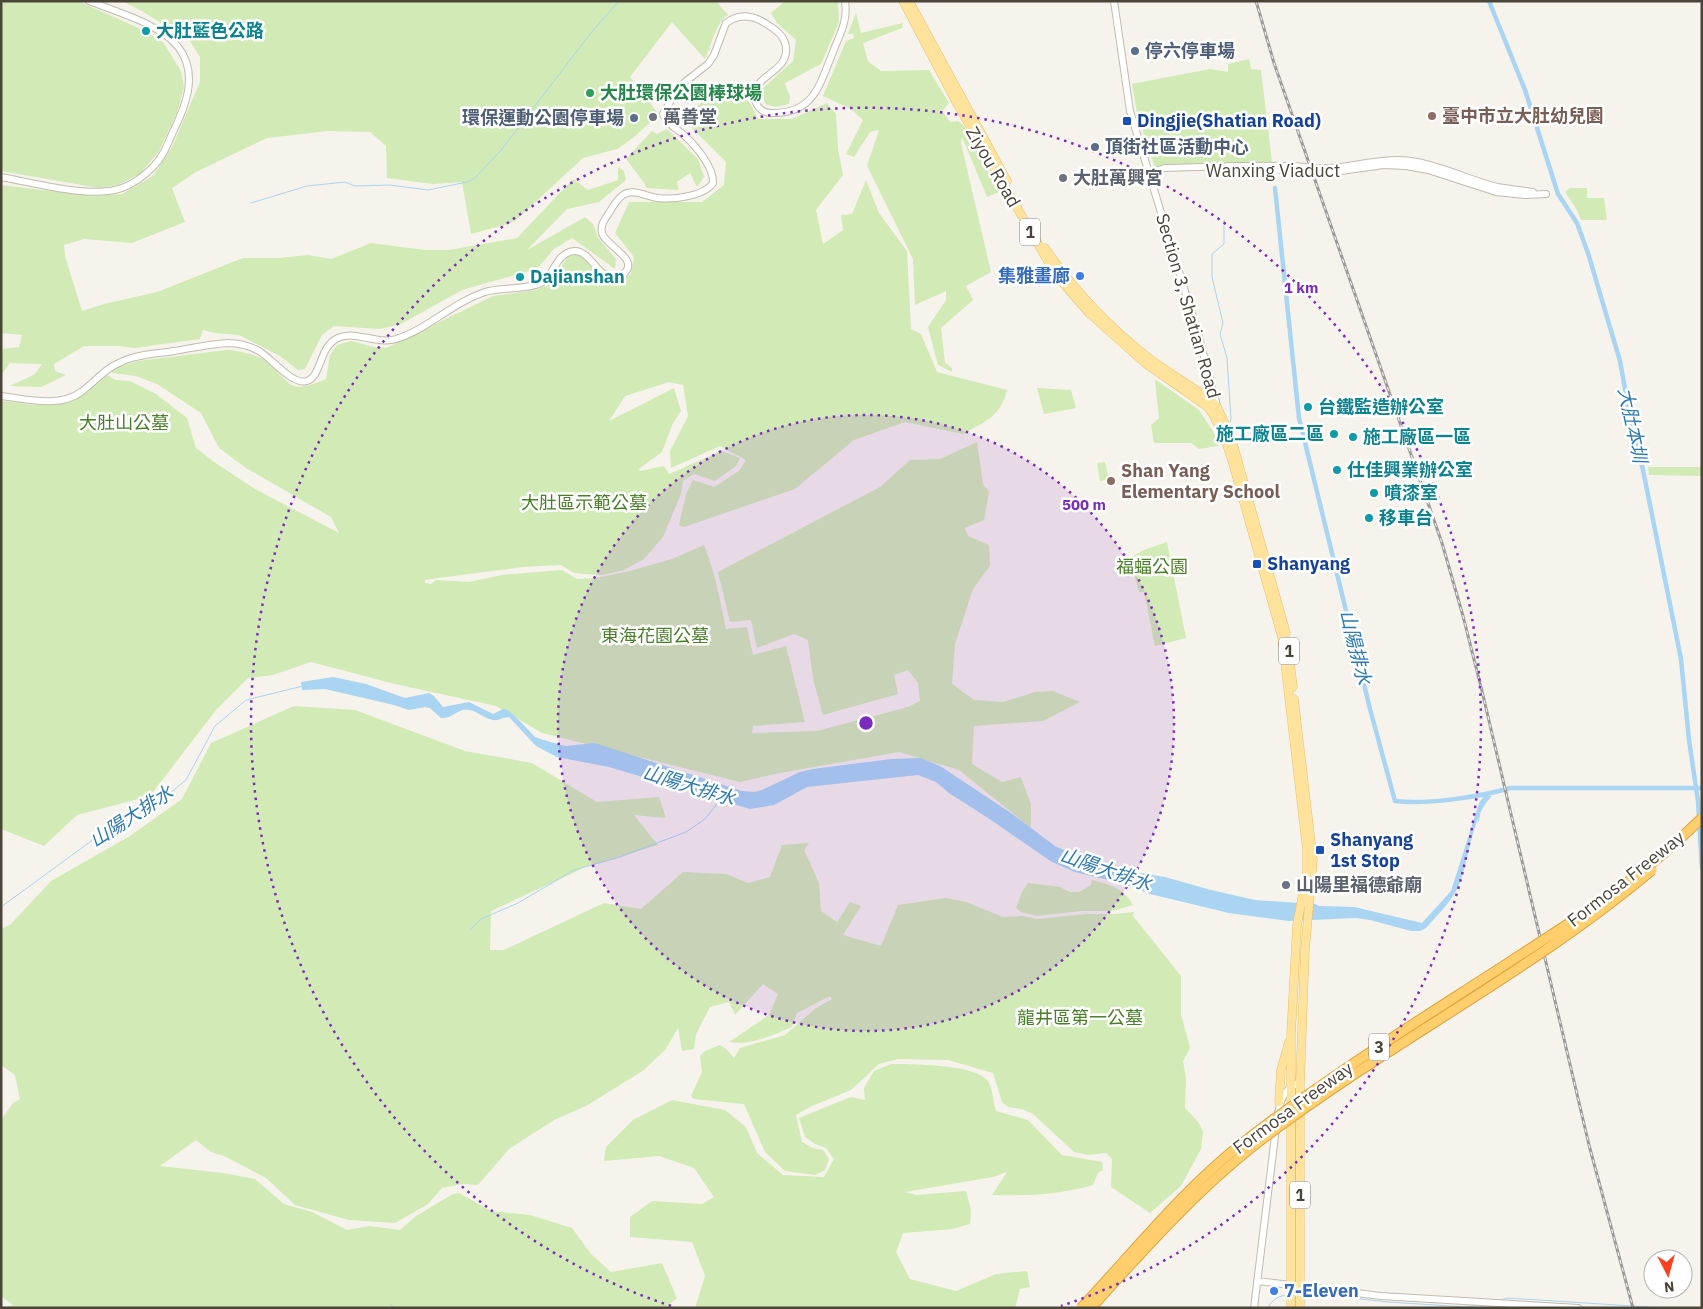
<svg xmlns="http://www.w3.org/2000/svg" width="1703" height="1309" viewBox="0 0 1703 1309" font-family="'IBM Plex Sans','Noto Sans TC',sans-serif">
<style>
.green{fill:#d2eab5}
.water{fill:#a9d4f2}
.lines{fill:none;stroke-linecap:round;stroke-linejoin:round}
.stream{stroke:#a9d4f2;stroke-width:1}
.canal{stroke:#a9d4f2;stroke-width:4.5}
.minor-casing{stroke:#c2bbae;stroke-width:8}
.major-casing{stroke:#e6c16a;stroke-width:9}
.minor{stroke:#fff;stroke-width:6}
.major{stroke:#ffe39c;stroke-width:8}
.rail-casing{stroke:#9a9a9a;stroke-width:3}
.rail{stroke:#fff;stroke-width:1;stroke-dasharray:4;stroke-linecap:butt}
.minor-bridge-casing{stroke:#c2bbae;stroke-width:8;stroke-linecap:butt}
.highway-bridge-casing{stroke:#e0a43c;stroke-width:11;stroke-linecap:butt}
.minor-bridge{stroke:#fff;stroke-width:6}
.highway-bridge{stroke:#ffcf6e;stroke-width:9}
.ring{fill:none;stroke:#7b2cbf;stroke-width:2.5;stroke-dasharray:2.5 5}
.culture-dot{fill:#0f9aa8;stroke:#fff;stroke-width:2}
.service-dot{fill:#5c6f8a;stroke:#fff;stroke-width:2}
.leisure-dot{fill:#2e9e5b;stroke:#fff;stroke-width:2}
.education-dot{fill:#8d6e63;stroke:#fff;stroke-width:2}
.worship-dot{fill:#6b7280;stroke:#fff;stroke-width:2}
.transit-dot{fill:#1a4fb4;stroke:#fff;stroke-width:2}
.shop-dot{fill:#3f7fe0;stroke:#fff;stroke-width:2}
.labels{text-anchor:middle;stroke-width:5;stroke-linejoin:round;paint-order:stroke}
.shield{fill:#fff;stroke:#817c74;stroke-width:1}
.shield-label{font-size:16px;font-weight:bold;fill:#4b4439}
.culture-label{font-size:18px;font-weight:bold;fill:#0d838f;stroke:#fff;text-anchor:start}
.service-label{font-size:18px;font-weight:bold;fill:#4e5e75;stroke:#fff;text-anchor:start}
.leisure-label{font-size:18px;font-weight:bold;fill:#27864d;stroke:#fff;text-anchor:start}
.education-label{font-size:18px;font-weight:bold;fill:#785e54;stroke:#fff;text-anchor:start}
.worship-label{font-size:18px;font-weight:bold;fill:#5b616d;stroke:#fff;text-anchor:start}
.transit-label{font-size:18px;font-weight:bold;fill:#164399;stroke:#fff;text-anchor:start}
.street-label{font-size:18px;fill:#4b4439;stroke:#fff}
.shop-label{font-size:18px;font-weight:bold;fill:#366cbe;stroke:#fff;text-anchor:end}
.park-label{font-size:18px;fill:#4a7f2a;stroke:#fff}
.water-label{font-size:19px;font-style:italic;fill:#2e7ab2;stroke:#fff}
.centre{fill:#7b2cbf;stroke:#fff;stroke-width:2.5}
.ring-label{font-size:15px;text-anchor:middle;font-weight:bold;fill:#7b2cbf;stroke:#fff;stroke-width:5;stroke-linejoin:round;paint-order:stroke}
</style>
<rect width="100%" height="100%" fill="#f6f3ec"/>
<path class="green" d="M1,1H78L143,30L163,42L181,71L184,87L177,113L159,151L140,174L118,185L99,188L1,171Z
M122,1H716L728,15C716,21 711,47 705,59L672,22L630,77L657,112V116L633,138L617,149L583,158L516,220L508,224L471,234L462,182L433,184L387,178L386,146L370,132L328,131L267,138L196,172L172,188L185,222L132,243L84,239L64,245L65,256L82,311L104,304L157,292L243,258H278L308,255L331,259L371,243L425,250H449L517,238L573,179L588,190L618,180V167L624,171L626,180L599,202L567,209L527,250L585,217L593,224L598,238L616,259L615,269L572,238L554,249L537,269L462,290L401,324L380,329L334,326L322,335L305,369L298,370L280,356L239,335L215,333L203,330L200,339L134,348L119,346H84L54,364L55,371L66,375L41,387L10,386L35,374L42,364L10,363L1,375V349L19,347L22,335L1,333V185L92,196L122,194L153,176L172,147L200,82V57L190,41L140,10Z
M785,1H838L839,22L821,64L785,83L790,97L789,104L775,107L765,104L762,89L793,61L796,40L777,23L771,13Z
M856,13L861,33L903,23L902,28L863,43L868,61L881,71L929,70L949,103L942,111L950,122L958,121L964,126L999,192L987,197L962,137L961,143L991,272L966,286L973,300L941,328L945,363L952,368V372L938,365L928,327L946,300V291L915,305L913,259L867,166L879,130L870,132L854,157L846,154L863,120L851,109L823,96L846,41L854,38L853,34H848Z
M1249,59L1251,69L1261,70L1272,162L1155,168L1137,113L1132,84L1210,69L1228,72V64Z
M711,94L747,97L758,119H792L827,103L836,114L838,149L843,175L816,210L823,244L843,230L841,215L852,214L866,180L879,213L907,251L911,329L921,334L937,372L1007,390C1000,418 985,421 963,434L905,422L854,440L795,489L684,527L679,525L686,494L693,480L714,487L739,471L746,460L720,446L671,468L670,451L688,416L683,385L669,382L625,396L609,421L674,388L681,411L673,423L662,452L639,469L640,471L664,466L669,474L721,451L740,458L736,466L715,481L694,474L683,481L681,494L663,537L644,559L624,570L602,575L584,574L574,573L561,565L523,567L438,578L425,580V583L431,584L436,580L469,582L502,575L562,570L577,579L596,578L626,572L672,559L704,545C715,572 720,600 726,629L747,627L753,655L786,646L805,722L753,726L752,733L817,731L908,707L920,701L918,683L908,670L894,675L898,694L823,715L813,679L808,640L794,634L757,648L751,620L730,622L718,572L880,487L910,460L940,459L977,442L983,484L989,492L984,520L965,528L968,536L989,545L990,566L973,589L955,644L952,684L974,700L1003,702L1035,692L1053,691L1080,702L1043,721L974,726L972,764L1002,782L1021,777L1031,805V828L959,770L899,752L780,773L740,782L542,733L496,706L395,684L311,662L273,675L248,678L216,710L150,796L77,815L44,846L1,829V401C28,403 58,412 81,395C89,389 97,381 105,374L116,380L130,381L156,394L187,418L196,448L214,462L255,489L339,533L331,517L246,468L219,448L201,413L157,384L136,376L112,373L113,368L138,361L227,350C240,351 256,354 267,362C294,385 287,395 326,379L330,355L337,345L351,341L374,347L386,348L493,296L536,290L551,284L567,257L575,254L586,259L601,277L615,284L631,274L634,257L615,233L629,202H702L724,185L726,162L683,119Z
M667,129L698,159L704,177L697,187L690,173L677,182L679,190L646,188L645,184L626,159L652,131L657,134Z
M1570,188H1587V198H1604L1607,220H1581L1577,210L1565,192Z
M1156,380L1199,410L1214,433L1218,446L1199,449L1191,443H1154L1151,425L1159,418L1155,381Z
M1037,388L1071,390L1076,408L1044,414Z
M1105,462L1109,479L1100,481L1097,463Z
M1648,467H1702V476L1649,475Z
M1167,542L1186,638L1155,646L1144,592H1139L1130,558L1144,550Z
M294,706L355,710L465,751L532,763L597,802L659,797L666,818L634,815L658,845L588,866L491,911L490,950H504L604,903L641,909L683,872L726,874L748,883L770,877L782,845L809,843L804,850L819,883L821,911L837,922L850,902L861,906L843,935L881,946L898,905L946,898L966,902L1003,917L1023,916L1037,919L1086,914H1115L1134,912L1133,916L1181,976V1014L1190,1048L1183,1061L1186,1078L1185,1108L1199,1123L1203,1132L1201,1149L1181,1186L1150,1213L1111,1187L1112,1159L1106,1153L1089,1155L1074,1152L1033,1114L1022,1109L1008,1107L1002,1102L993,1073L948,1060L898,1059L879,1064L851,1090L812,1106L796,1115L802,1142L813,1148L823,1150L829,1159L825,1170L815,1175L785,1171L765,1152L744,1104L694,1099L691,1096L702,1072L700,1056L705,1051L720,1045L726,1049L734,1058L740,1048L785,1035L816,1008L832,999L830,996L797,1013L792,1027C772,1035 751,1046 729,1042L769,1015L778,994L763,984L735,1015L729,1002L710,1007L696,1034L694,1049L682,1051L678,1028L666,1049L644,1070L586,1106L554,1120L509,1149L478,1185L463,1184L442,1188L428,1204L395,1223L349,1220L295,1205L266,1178L224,1156L211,1152L196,1140L160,1166L223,1173L255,1179L284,1204L312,1212L347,1230L370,1226L400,1230L416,1216L453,1194L459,1193L491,1211L530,1215L572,1228L591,1254L611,1272L662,1263L677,1298L665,1308H6L13,1305L1,1296V1120L13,1103L20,1099L15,1075L1,1065V929L10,925L51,881L130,836L182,799L211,743Z
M1092,880C1109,884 1125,889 1133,905L1112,911H1081L1037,916L1021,912L1016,908L1022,892L1028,883L1060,887L1070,892H1079L1091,885Z
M891,1064C910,1064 976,1064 988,1081C992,1087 994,1104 996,1111L1028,1120L1062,1155L1102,1162L1103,1170L1098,1173L1093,1185C1058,1195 1028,1196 992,1195L1007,1172L993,1177L905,1192L916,1195L966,1191L971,1210L970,1224L953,1229L903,1233L896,1252L910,1279L956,1291L996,1274L1027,1271L1030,1287L1020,1289L1015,1308H695L705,1276L692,1242L630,1237V1217L652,1201L702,1204L714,1197L694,1168L659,1156L604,1161L606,1147L633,1120L672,1100L725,1110L746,1127L757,1153L783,1175L824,1177L834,1159L826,1148L815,1144L805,1137L799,1118L851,1097L865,1100L864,1088L874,1071Z"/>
<path class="water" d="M333,677L366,684L405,698L429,693L434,696L443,707L469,702L493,714L503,709H506L516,717L535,737L547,741L565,746L595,743L742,791L754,792L762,790L800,772L813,769L891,759L921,758L940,766L1011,813L1055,846L1074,855L1133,872L1165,877L1211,890L1255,900L1315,904L1319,906L1354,907L1422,923L1451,891L1479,803L1484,796H1492C1472,815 1470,856 1460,882C1454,900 1438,914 1426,928L1420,931H1411L1370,920L1356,918L1289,921L1229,913L1150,894L1117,882L1075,872L1052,862L988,818L949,793L936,782L918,775L807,787L774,805L750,809L609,767L557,757L536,746L509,717C503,717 499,721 493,720C484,719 473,707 463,710C453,713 453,718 441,718L430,708L425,707L409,710L394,705L325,689L302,690L301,682Z"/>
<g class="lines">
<path class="stream" d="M251,203L307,186L345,182L355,186L390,185L428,190L467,182L475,178L502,149L590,34L619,1
M1224,220V244L1212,254V277L1223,323L1220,334L1227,358L1231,419L1230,422
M1478,822L1480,814
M1,907L94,839L154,806L186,780L215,726L246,700L303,686
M470,930L481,919L518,903L574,870L620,857L686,832L705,819L720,800
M1303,1294H1316L1388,1302L1467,1307L1478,1305
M1500,1300L1508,1298L1663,1308
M391,1304L394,1308
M1268,1308C1272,1299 1280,1295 1289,1295"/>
<path class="canal" d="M1489,1L1525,90L1558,194L1577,223L1588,253L1620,361L1632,428L1643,470L1681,659L1689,740L1698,801L1702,868
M1275,188L1299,418L1370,709L1395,801C1425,805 1480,797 1510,788H1702"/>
<g class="minor-casing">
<path id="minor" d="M1114,1L1130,111L1199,337L1217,406
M1149,173L1165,168
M1,177C34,183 91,199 122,188C133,184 145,175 153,167C162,158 167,146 172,134C185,108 199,75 179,48C161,24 117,12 89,1
M1497,187L1533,192
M1496,192L1525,195L1546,194
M1,396C26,399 60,408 81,392C95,382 105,368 121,362C137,354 157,354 174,351C192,348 210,344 228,343C239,343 250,346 259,351C271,358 293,386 307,381C322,376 319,346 338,338C356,330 377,345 396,339C428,329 452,303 485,292C500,287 530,290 543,282C555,273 556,253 574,251C592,249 602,290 622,275C643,260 605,246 602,233C600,225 605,219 609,213C613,206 617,199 623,195C634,188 647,197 658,198C673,200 705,196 713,183C714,168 696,146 685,136C677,128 668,126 663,114L675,93L685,82L708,64L714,55L726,23C733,18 741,15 750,17C759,18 767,24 774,29C781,34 785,39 786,47C789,74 750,75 755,99C756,107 763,113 771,113C814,114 819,86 833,52C840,33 848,22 845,1
M1277,1118C1280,1102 1283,1088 1300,1083
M1257,1281L1381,1296L1578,1308
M1254,1308L1276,1128"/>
</g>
<g class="major-casing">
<path id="major" d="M903,1L955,100L1056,275L1089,313L1145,363L1208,407L1214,416L1225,439L1232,460L1282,637L1307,850V872L1297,925L1291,1035V1308
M909,1L1007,181
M1045,248C1073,289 1107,325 1146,356C1167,372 1190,385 1212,401L1217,407L1231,437L1286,633
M1289,654L1293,687
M1294,699L1313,860L1305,950L1300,1083V1308
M1279,1102L1281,1070L1289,1042"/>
</g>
<use href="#minor" class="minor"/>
<use href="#major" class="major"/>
<g class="rail-casing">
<path id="rail" d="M1256,1L1274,63L1442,543L1463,616L1482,691L1589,1145L1633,1308"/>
</g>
<use href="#rail" class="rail"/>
<g class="minor-bridge-casing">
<path id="minor-bridge" d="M1165,168C1207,167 1249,165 1291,166C1304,166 1317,169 1329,168C1359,166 1387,156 1417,162C1444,167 1470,180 1497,187
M1279,170L1327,173L1383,165L1406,166L1428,170L1496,192"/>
</g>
<g class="highway-bridge-casing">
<path id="highway-bridge" d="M1081,1308C1133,1253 1180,1193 1240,1145C1327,1077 1422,1019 1514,959C1565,926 1618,893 1664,853C1677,842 1689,830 1702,818
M1091,1308C1147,1246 1202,1184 1269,1134C1393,1041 1533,970 1652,870"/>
</g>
<use href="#minor-bridge" class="minor-bridge"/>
<use href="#highway-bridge" class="highway-bridge"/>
</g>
<circle cx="866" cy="723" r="308" fill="#7b2cbf" fill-opacity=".12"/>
<g class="ring">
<circle cx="866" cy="723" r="308"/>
<path d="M671 1306A615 615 0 1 1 1061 1306"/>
</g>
<g class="culture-dot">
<circle cx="146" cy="31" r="5"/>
<circle cx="520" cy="277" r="5"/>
<circle cx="1308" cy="407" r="5"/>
<circle cx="1334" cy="434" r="5"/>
<circle cx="1353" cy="437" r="5"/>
<circle cx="1337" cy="470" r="5"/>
<circle cx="1374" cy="493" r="5"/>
<circle cx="1369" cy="518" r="5"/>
</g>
<g class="service-dot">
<circle cx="1135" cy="51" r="5"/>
<circle cx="634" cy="118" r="5"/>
<circle cx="1095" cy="147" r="5"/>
</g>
<circle class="leisure-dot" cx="590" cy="93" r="5"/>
<g class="education-dot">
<circle cx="1432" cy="116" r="5"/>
<circle cx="1111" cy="481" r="5"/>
</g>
<g class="worship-dot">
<circle cx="653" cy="117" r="5"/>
<circle cx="1063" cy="178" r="5"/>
<circle cx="1286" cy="885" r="5"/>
</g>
<g class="transit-dot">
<rect x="1122" y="116" width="10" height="10" rx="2.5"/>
<rect x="1252" y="559" width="10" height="10" rx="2.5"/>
<rect x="1315" y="845" width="10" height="10" rx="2.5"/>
</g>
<g class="shop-dot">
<circle cx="1080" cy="276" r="5"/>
<circle cx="1274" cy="1291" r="5"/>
</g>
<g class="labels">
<g class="shield">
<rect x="1020" y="218.5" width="20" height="27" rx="4"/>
<rect x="1279" y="637.5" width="20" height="27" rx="4"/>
<rect x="1369" y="1033.5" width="20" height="27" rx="4"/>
<rect x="1290" y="1181.5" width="20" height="27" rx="4"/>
</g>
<g class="shield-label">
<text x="1030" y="238">1</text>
<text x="1289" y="657">1</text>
<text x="1379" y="1053">3</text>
<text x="1300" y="1201">1</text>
</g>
<g class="culture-label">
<text x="156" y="37">大肚藍色公路</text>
<text x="530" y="283">Dajianshan</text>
<text x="1318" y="413">台鐵監造辦公室</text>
<text x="1324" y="440" text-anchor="end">施工廠區二區</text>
<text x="1363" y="443">施工廠區一區</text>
<text x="1347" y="476">仕佳興業辦公室</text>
<text x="1384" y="499">噴漆室</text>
<text x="1379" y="524">移車台</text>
</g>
<g class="service-label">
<text x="1145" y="57">停六停車場</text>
<text x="624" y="124" text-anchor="end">環保運動公園停車場</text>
<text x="1105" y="153">頂街社區活動中心</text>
</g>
<g class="leisure-label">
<text x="600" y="99">大肚環保公園棒球場</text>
</g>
<g class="education-label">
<text x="1442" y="122">臺中市立大肚幼兒園</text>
<text x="1121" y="477">Shan Yang<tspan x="1121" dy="21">Elementary School</tspan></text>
</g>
<g class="worship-label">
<text x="663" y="123">萬善堂</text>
<text x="1073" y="184">大肚萬興宮</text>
<text x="1296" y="891">山陽里福德爺廟</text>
</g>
<g class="transit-label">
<text x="1137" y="127">Dingjie(Shatian Road)</text>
<text x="1267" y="570">Shanyang</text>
<text x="1330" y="846">Shanyang<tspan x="1330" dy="21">1st Stop</tspan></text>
</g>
<g class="street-label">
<text transform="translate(993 167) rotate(60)" y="6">Ziyou Road</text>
<text x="1273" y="177">Wanxing Viaduct</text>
<text transform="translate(1188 306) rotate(74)" y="6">Section 3, Shatian Road</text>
<text transform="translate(1626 879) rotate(-38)" y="6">Formosa Freeway</text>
<text transform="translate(1293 1108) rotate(-36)" y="6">Formosa Freeway</text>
</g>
<g class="shop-label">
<text x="1070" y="282">集雅畫廊</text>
<text x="1284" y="1297" text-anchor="start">7-Eleven</text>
</g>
<g class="park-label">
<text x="124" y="429">大肚山公墓</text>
<text x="584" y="509">大肚區示範公墓</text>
<text x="1152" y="573">福蝠公園</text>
<text x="655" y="642">東海花園公墓</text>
<text x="1080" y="1024">龍井區第一公墓</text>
</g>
<g class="water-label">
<text transform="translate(1633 425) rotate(78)" y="7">大肚本圳</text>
<text transform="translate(1356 647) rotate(76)" y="7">山陽排水</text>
<text transform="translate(689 785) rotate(17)" y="7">山陽大排水</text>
<text transform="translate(131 816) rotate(-33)" y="7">山陽大排水</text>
<text transform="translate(1106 869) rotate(19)" y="7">山陽大排水</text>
</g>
</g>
<circle cx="866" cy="723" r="8" class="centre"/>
<g class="ring-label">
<text x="1301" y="293">1 km</text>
<text x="1084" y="510">500 m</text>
</g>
<rect width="1703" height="1309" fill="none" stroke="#4b4439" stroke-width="5"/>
<g transform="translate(1668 1274) rotate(174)"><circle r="24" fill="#ffffff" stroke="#b7b4b0"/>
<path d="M0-4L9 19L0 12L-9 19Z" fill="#fc3f1d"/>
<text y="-8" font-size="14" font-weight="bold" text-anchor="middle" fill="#4b4439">N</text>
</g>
</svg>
